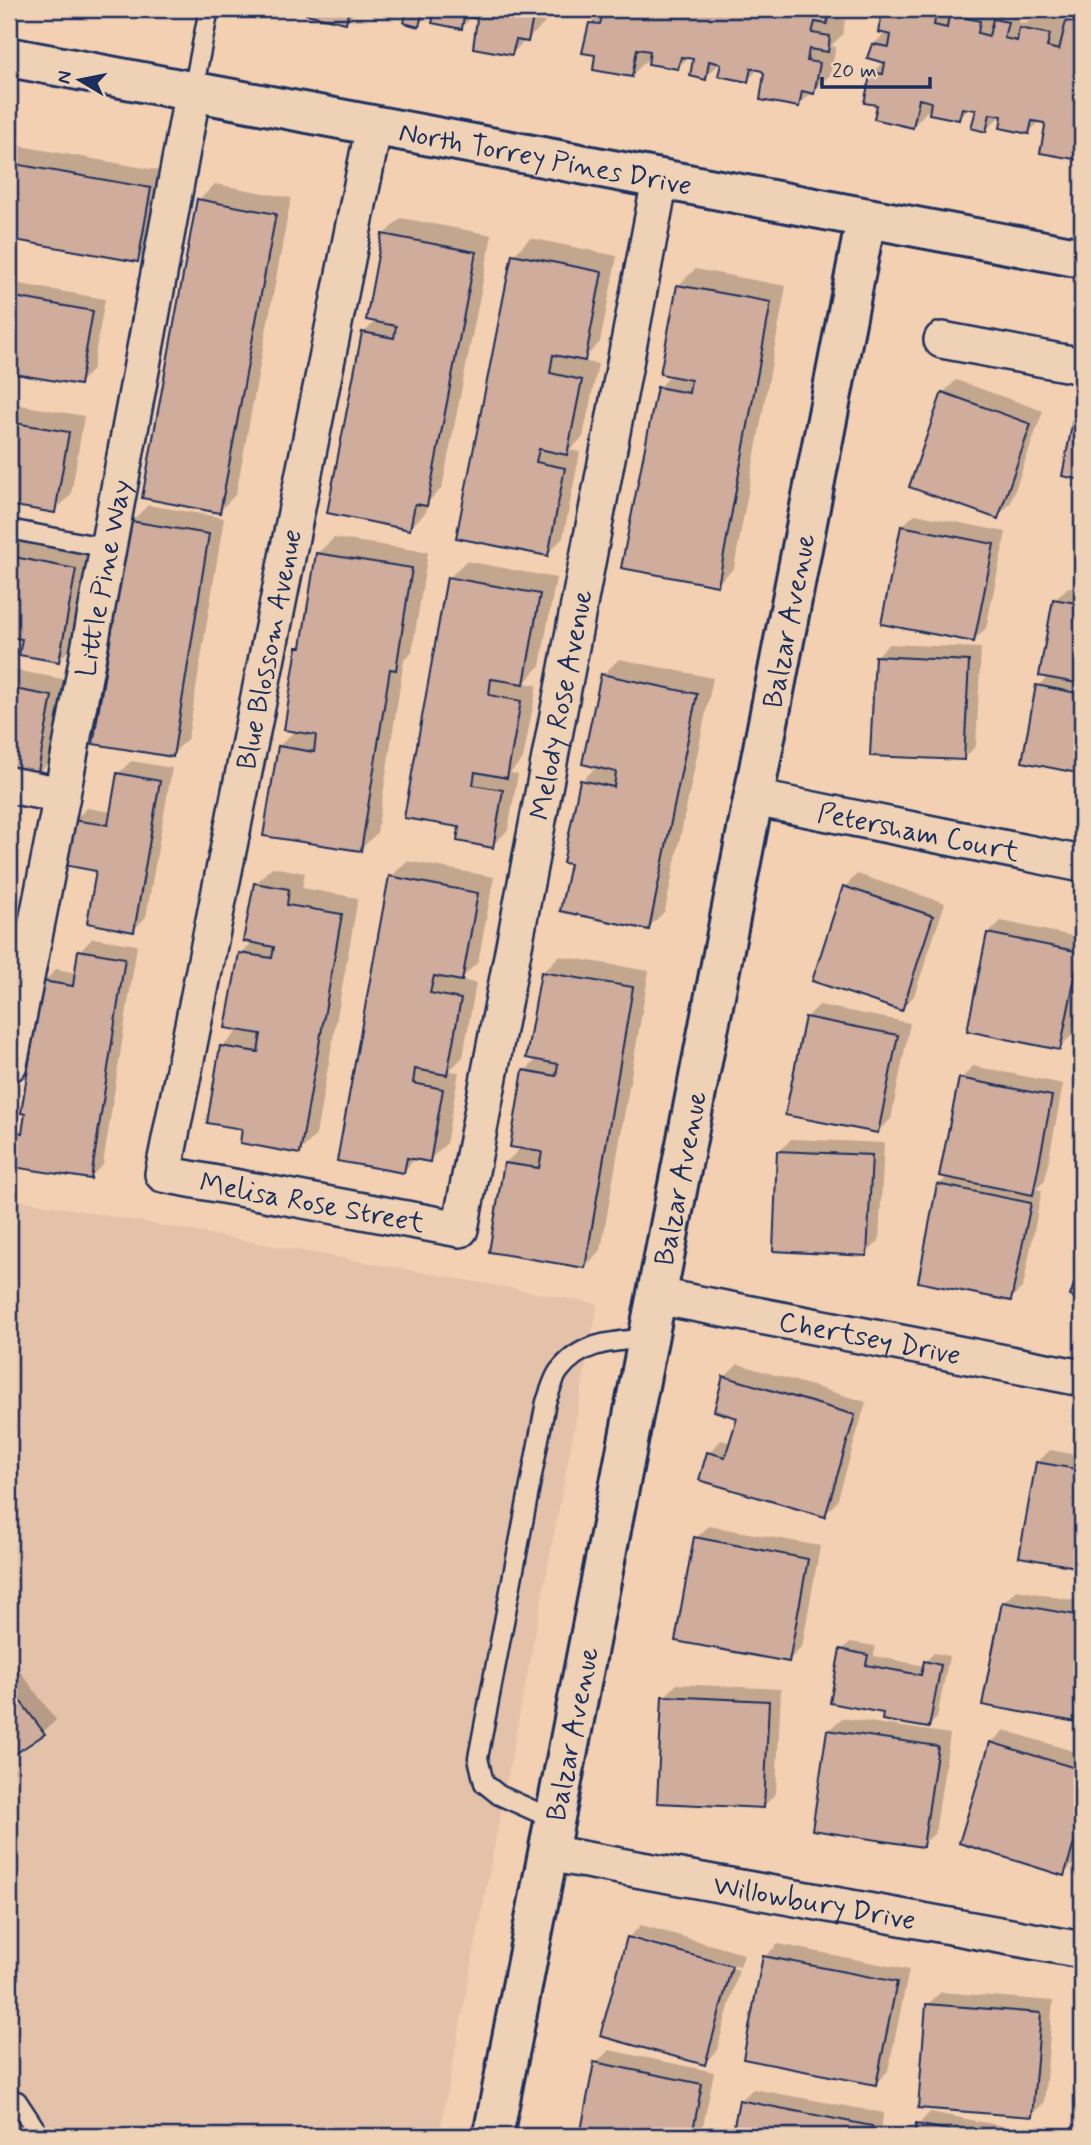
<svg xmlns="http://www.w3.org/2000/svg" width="1091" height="2145" viewBox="0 0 1091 2145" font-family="Mynerve,sans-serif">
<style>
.built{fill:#e4c2a9}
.shadow{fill:#0003}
.building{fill:#cfac9c;stroke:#1b2f5e;stroke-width:2}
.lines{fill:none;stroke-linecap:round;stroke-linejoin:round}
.service-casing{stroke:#1b2f5e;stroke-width:23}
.minor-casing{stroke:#1b2f5e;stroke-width:40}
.tertiary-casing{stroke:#1b2f5e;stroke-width:44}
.secondary-casing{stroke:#1b2f5e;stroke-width:44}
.service{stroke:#efd2b5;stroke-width:18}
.minor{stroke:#efd2b5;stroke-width:35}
.tertiary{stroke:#efd2b5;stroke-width:38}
.secondary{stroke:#efd2b5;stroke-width:38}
.labels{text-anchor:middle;stroke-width:6;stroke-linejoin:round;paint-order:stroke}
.street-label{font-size:28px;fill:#1b2f5e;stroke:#efd2b5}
</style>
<rect width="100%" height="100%" fill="#f3d0b2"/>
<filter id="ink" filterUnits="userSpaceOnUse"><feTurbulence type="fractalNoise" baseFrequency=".0143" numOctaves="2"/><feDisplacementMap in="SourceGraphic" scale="14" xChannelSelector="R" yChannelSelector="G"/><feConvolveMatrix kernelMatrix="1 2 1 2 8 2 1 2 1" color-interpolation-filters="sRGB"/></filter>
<g filter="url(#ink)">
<path class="built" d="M9,1198L598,1304L439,2136H9Z"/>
<path class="shadow" d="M309,9H358L346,21L309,13Z
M409,9H435L418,25L406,22Z
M437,9H547L544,24L512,53L479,17L473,16L462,27L434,22Z
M591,9H840L831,18L845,20L843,34L831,46L836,47L830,75L799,105L762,99L764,70L759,68L748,80L723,60L705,78L696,58L689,57L678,67L651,56L631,76L597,53L591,23L603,11Z
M884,9H995L993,17L996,18L1005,9H1022L1019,22L1026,24L1037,13L1065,17L1063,26L1082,9V155L1079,158L1046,122L1040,121L1029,132L1005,111L986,130L978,109L970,108L959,118L932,106L913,126L879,103L872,73L884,61L873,45L886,32L880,31Z
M9,144L167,172L154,244L138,260L9,238Z
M215,184L291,198L236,494L220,511L199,200Z
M401,218L492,235L442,488L428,502L426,512L410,528L364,333L376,320L368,319L384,234Z
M530,238L617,256L600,342L582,361L598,364L583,437L570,450L580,452L563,538L547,554L458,537L514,255Z
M695,269L786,286L734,568L717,584L659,388L672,374L679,285Z
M9,282L105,299L92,371L79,383L9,371Z
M956,380L1043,411L1010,504L997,517L943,393Z
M9,403L84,416L71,495L54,511L9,503Z
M1082,413V479L1064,475L1074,421Z
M148,505L224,518L188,738L172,755L131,522Z
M915,514L1006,532L986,628L974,640L902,526Z
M9,538L92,552L75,644L59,660L24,638L9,635Z
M334,538L428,552L412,652L404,660L377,833L361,849L279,746L296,730L299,648L304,643L317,554Z
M466,561L556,578L540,666L524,683L537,685L523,759L510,773L518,774L508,830L492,846L461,826L449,578Z
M1068,587L1082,590V772L1024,761L1038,686L1048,676L1055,600Z
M889,644L981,648L976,746L963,759L876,657Z
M619,659L713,678L665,911L648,928L572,863L582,781L597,766L603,675Z
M9,669L68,680L53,759L36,775L9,770Z
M131,761L172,768L146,917L133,930L98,870L74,820L87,808L112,812L118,774Z
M407,861L494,877L478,962L460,980L476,983L463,1057L449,1071L459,1072L446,1144L429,1160L416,1158L403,1172L391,877Z
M272,867L305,873L302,888L358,898L316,1135L299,1152L244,1127L222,1047L240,1029L241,954L253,941L256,883Z
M857,874L945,903L914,996L901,1009L845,887Z
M1001,921L1082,938V985L1072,1035L1059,1048L988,934Z
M93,938L137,945L103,1165L90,1177L20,1133L25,1128L44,982L56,969L77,973L80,951Z
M559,956L649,971L601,1250L585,1267L505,1163L522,1147L525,1071L537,1059L543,972Z
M819,1005L910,1023L891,1119L878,1131L807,1017Z
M973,1066L1063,1084L1045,1180L1036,1189L1042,1190L1023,1287L1010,1299L939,1185L948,1176L961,1079Z
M791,1139L884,1143L879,1241L866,1254L779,1152Z
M738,1364L866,1402L837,1502L824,1515L709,1453L721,1440L732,1443L739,1417L725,1377Z
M1050,1450L1082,1456V1567L1021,1555L1037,1463Z
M709,1526L820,1546L802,1647L789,1660L696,1538Z
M1017,1590L1082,1602V1721L984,1703L1004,1602Z
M850,1642L875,1646L874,1656L925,1666V1662L934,1653L949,1656L937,1718L929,1726L842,1650Z
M9,1656L56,1720L43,1732L9,1756Z
M677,1684L781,1689L776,1793L764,1806L664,1697Z
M842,1718L950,1734L935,1833L922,1845L829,1730Z
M1004,1730L1082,1754V1842L1076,1861L1064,1874L961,1842L992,1742Z
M9,1759L16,1770L9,1778Z
M641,1925L744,1954L740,1967L634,1937V1941L739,1970L717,2050L705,2063L628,1938Z
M778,1944L909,1970L888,2071L876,2083L765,1957Z
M941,1992L1053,2001L1044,2103L1031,2115L928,2004Z
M9,2015L15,2024L9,2029Z
M609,2050L714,2072L701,2136H581L596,2063Z
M753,2089L884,2113L879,2136H734L740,2101Z
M930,2112L1044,2134V2136H915L918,2125Z"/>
<path class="building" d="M308,9H349L346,23L306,14Z
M363,9H394L392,15Z
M407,9H423L419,27L404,23Z
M424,9H521L534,12L528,42L516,40L512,55L473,48L477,19L464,16L462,29L432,23L435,11Z
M585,9H830L827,24L815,22L812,33L830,36L828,52L809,49L807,61L820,63L814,94L802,91L799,107L760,100L764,74L762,71L751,68L748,82L718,76L721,64L709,61L706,80L690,76L693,59L681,57L678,69L648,64L650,51L637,49L632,77L593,70L595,55L582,53L589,23L600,24L603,13Z
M883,9H937L934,25L947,28L949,14L980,21L978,33L989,36L993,19L1008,22L1004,38L1017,41L1019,28L1050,34L1047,47L1059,50L1066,21L1082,24V146L1080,160L1040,153L1045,126L1044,123L1032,121L1029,134L1000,128L1002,116L990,114L986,132L971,128L976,110L962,108L959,120L929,114L931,102L919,99L913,128L874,119L877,105L864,103L871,72L883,74L885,63L867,58L872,44L889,47L891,35L878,32Z
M9,163L151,188L138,262L9,239Z
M197,199L276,214L220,513L142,498Z
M382,234L476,252L427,506L415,504L410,530L327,513L362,332L394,338L396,326L366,320Z
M512,254L602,272L585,361L553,355L550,373L582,380L567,455L539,449L536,462L565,468L548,556L456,538Z
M677,285L771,302L718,586L621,568L657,387L689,393L691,380L660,374Z
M9,296L93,311L80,385L9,373Z
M942,392L1031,424L998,519L909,487Z
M1073,420L1082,422V480L1062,476Z
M9,422L69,432L55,513L9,505Z
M130,521L209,534L173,757L93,744Z
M901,526L994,544L974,642L881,624Z
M316,553L412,568L396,670L390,669L361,851L263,836L278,746L314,752L316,735L284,730L297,647H301Z
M9,556L76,569L59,662L19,655L22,639L9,637Z
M447,577L540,594L524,684L491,679L489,695L521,701L507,778L475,772L473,785L503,790L493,848L457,841L459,827L404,818Z
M1053,599L1082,604V684L1039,676Z
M875,656L969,661L964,760L870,756Z
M601,674L697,694L649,930L560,911L570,864L563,863L580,780L614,787L616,772L582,764Z
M1036,685L1082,694V774L1022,762Z
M9,688L52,696L37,777L9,772Z
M117,773L160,781L134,932L87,923L96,871L64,865L72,820L108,825Z
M389,876L478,893L462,981L434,976L430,993L461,999L447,1075L415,1069L413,1083L443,1089L430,1162L407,1158L404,1173L337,1161Z
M254,883L289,889L287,905L342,914L300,1154L240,1143L242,1129L207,1123L220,1046L258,1052L261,1034L225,1028L239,953L272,958L274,947L243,941Z
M843,886L933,916L902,1011L812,981Z
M987,933L1080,952L1060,1050L967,1031Z
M78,950L125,958L91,1179L13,1167L18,1132L22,1133L25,1114L21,1113L42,981L73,986Z
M541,972L633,987L585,1268L489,1252L504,1163L539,1168L542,1152L510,1147L523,1070L556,1076L558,1064L526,1058Z
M805,1017L898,1035L878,1133L785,1115Z
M959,1078L1052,1096L1033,1195L939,1176Z
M777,1151L872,1155L867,1256L773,1251Z
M937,1184L1031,1203L1011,1301L918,1282Z
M1082,1260V1301L1070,1296Z
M723,1376L855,1415L825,1517L699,1480L707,1452L725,1457L737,1418L714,1411Z
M1036,1462L1082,1470V1568L1019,1557Z
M694,1537L808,1559L789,1662L675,1641Z
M1002,1602L1082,1616V1723L982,1705Z
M840,1649L868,1655L866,1665L921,1675L924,1661L941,1665L929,1728L882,1720L883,1713L830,1703Z
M9,1686L45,1734L9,1758Z
M662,1696L769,1701L764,1808L657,1803Z
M827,1730L938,1746L923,1847L812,1830Z
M990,1742L1082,1770V1817L1064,1876L959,1843Z
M627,1937L732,1966L705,2065L600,2036Z
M763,1956L897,1982L876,2085L743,2059Z
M926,2004L1041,2013L1032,2117L918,2108Z
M594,2062L702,2084L692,2136H580Z
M739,2100L872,2126L870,2136H732Z
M916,2124L980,2136H914Z"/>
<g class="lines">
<g class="service-casing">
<path id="service" d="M193,91L209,9
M9,529L108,548
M555,1820L499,1795L484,1783L478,1758L546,1402C550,1392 553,1379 559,1371C582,1341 613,1342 647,1338
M17,2101L40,2136"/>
</g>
<g class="minor-casing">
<g id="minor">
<path id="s1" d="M374,125L163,1174L460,1229L660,180"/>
<path d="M942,340L1082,366"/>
<path d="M9,785L62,795"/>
<path id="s2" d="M754,798L1082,864"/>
<path id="s3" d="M9,1064L62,795L193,91"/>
<path id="s4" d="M657,1296L1082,1378"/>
<path id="s5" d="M548,1853L1082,1950"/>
</g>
</g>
<g class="tertiary-casing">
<g id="tertiary">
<path id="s6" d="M493,2136L866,219"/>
</g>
</g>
<g class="secondary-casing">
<g id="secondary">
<path id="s7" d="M9,57L1082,258"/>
</g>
</g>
<use href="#service" class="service"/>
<use href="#minor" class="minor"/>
<use href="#tertiary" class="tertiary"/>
<use href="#secondary" class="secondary"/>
</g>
</g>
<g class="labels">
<g class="street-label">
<text dy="10" stroke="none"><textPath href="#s7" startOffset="546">North Torrey Pines Drive</textPath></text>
<text dy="10" stroke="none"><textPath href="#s3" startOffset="495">Little Pine Way</textPath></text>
<text dy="10" stroke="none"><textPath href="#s6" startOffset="1544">Balzar Avenue</textPath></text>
<text transform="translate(268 649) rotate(-79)" y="10">Blue Blossom Avenue</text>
<text dy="10" stroke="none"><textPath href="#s1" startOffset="1906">Melody Rose Avenue</textPath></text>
<text dy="10" stroke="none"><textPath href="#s2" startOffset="168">Petersham Court</textPath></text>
<text dy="10" stroke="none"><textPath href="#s6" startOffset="976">Balzar Avenue</textPath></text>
<text dy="10" stroke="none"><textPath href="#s1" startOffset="1222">Melisa Rose Street</textPath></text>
<text dy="10" stroke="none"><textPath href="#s4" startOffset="217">Chertsey Drive</textPath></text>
<text dy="10" stroke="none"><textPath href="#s6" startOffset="410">Balzar Avenue</textPath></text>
<text dy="10" stroke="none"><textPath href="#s5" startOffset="271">Willowbury Drive</textPath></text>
</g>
</g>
<rect width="1091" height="2145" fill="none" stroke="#efd2b5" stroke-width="35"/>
<rect x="18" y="18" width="1056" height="2110" fill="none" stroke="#1b2f5e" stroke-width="2.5" filter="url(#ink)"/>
<g transform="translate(80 80) rotate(280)" stroke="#efd2b5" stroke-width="5" paint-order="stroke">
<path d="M0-5L12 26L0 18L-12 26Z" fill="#1b2f5e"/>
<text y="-10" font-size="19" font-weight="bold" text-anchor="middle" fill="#1b2f5e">N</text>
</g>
<path d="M822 77v10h108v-10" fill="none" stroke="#1b2f5e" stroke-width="3.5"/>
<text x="832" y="77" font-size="21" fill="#1b2f5e" stroke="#efd2b5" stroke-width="5" paint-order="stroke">20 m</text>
</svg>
